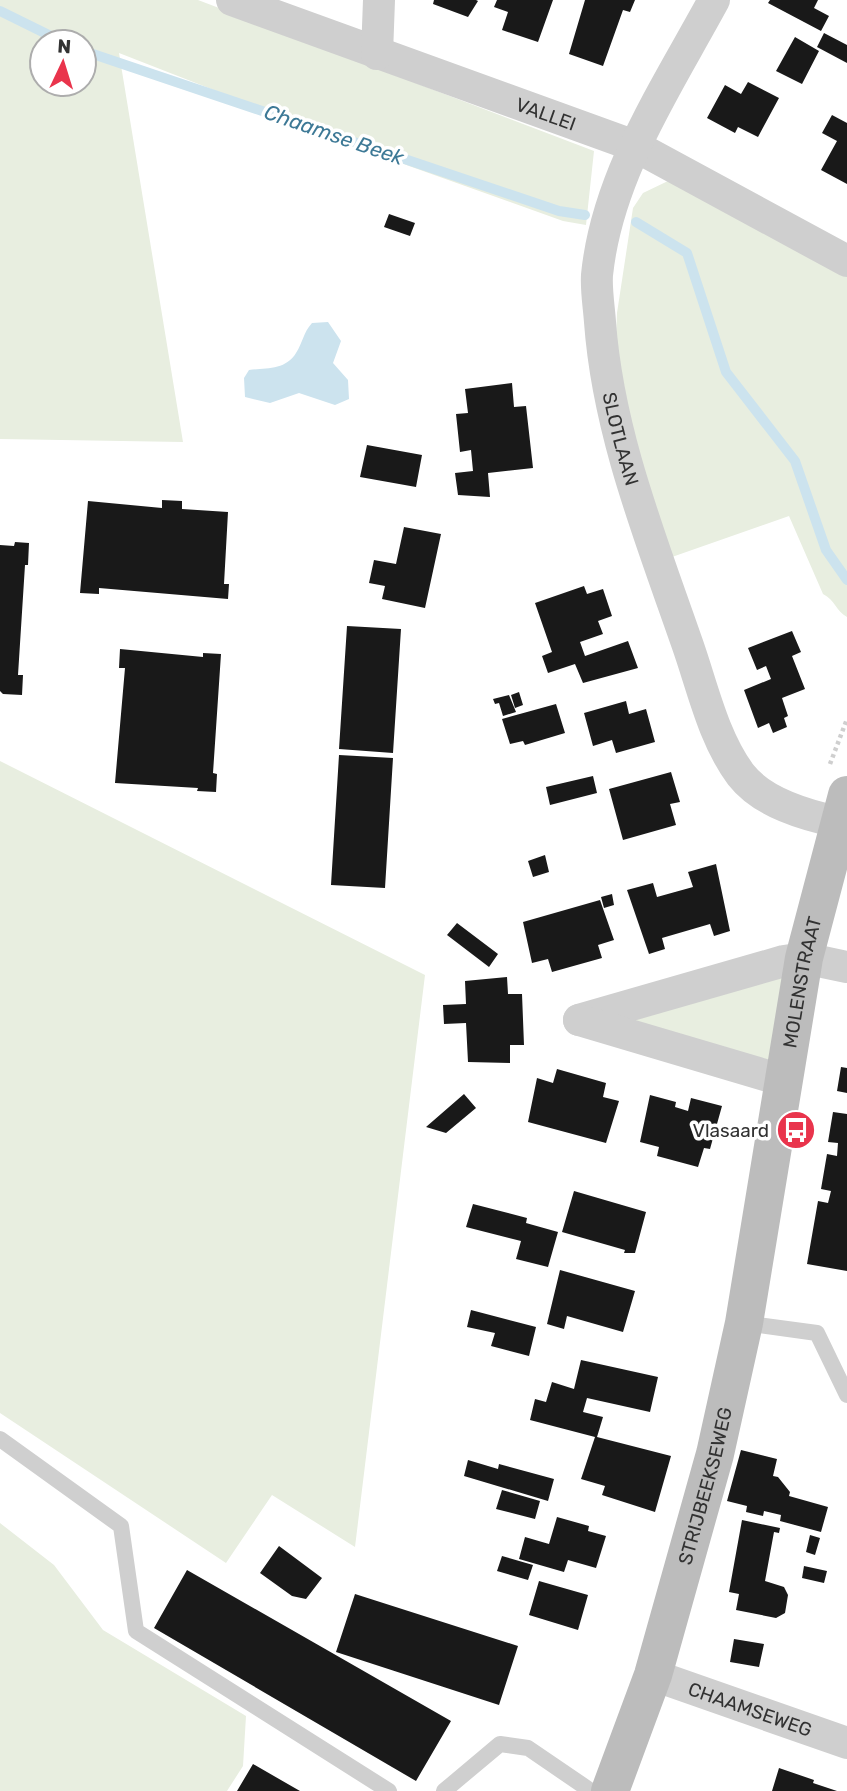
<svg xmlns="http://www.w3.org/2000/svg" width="847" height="1791" viewBox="0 0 847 1791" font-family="Rubik,sans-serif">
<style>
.green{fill:#e8eee0;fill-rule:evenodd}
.water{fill:#cce3ee}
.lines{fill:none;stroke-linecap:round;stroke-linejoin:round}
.stream{stroke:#cce3ee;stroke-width:10}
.building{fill:#191919}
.path{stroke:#cfcfcf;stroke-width:4.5;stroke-dasharray:3.5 3.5;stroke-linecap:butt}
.lane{stroke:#cfcfcf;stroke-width:16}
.street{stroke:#cfcfcf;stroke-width:32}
.secondary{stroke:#bcbcbc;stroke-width:38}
.labels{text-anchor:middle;stroke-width:7;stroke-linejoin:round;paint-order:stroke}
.street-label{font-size:19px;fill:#323232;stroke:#fff}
.poi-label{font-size:19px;fill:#323232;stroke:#fff;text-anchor:end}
.water-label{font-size:21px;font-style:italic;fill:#3d7996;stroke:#fff}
</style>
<rect width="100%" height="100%" fill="#fff"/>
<path class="green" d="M0,0H198L594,151L586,225L563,221L409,166L119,53L183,442L0,439ZM42,42H84V84H42Z
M668,181L847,274V617C836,611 835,600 823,594L789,516L672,557L628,433L615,362L617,313L633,208L643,193Z
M0,761L425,975L355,1547L272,1495L226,1563L0,1413Z
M792,971L776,1063L618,1021Z
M0,1523L54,1565L103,1630L246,1716L243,1766L227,1791H0Z"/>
<path class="water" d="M328,322L341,341L333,363L348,380L349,399L335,405L299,393L270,403L245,397L244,378L249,370C266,368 286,370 296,353C303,342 303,333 312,323Z"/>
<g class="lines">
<path class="stream" d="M0,11L63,42
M84,51L559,211L585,215
M636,222L687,253L726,372L795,461L826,550L847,580"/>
</g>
<path class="building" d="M434,0H476L478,1L468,17L433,4Z
M497,0H553L538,42L502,30L508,12L494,7Z
M585,0H635L630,12L623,10L603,66L569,54Z
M770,0H818L814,8L829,16L821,31L768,3Z
M824,33L847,45V63L817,47Z
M795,37L819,51L802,84L776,71Z
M748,82L779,98L758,137L738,127L735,133L707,118L725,85L741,94Z
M832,115L847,123V184L821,170L837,141L822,133Z
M389,214L415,223L410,236L384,227Z
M512,383L514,407L526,406L533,468L488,473L490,497L458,495L455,473L473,471L471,450L460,452L456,414L468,413L465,389Z
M367,445L422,455L416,487L360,477Z
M162,500L182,501V509L228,512L224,584H229L228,599L99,588V594L80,593L88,501L162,508Z
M404,527L441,534L425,608L382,599L385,586L369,583L374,560L396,564Z
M15,542L29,543L28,565H25L18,675H23L22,695L3,694L0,691V545L14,546Z
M584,586L587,594L603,589L612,616L598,621L603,634L580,642L585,656L628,641L638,668L583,683L575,664L548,673L542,656L552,652L535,603Z
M347,626L401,629L393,753L339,749Z
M792,631L801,652L792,656L805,689L782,698L788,716L784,718L787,727L773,733L769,723L758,728L744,690L771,679L766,666L757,670L748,648Z
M120,649L203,657V653L221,654L213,773L217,774L216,792L197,791L198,788L115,783L125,668H119Z
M519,692L523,705L515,708L511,695Z
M509,695L516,712L503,716L499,703L495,704L493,699Z
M626,701L629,714L646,709L655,742L616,753L612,740L593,746L584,713Z
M556,704L565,733L525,745L523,741L510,744L502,719Z
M339,755L393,758L385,888L331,885Z
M671,772L680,802L670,804L676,825L623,840L609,789Z
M593,776L597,793L550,805L546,787Z
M545,855L549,872L533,877L528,861Z
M716,864L730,931L714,936L710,924L662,938L665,949L649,954L627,890L653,883L657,897L693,887L688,872Z
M612,894L614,905L604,908L601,897Z
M600,900L614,940L598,945L602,958L552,972L548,959L532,963L523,922Z
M457,923L498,954L489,967L447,935Z
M507,977L508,994H522L524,1045H510V1063L468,1062L466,1023L444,1024L443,1005L466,1004L465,981Z
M841,1067L847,1068V1093L837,1091Z
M557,1069L606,1083L603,1097L619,1101L606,1143L528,1122L537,1078L553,1083Z
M464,1094L476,1108L446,1133L426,1127Z
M650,1095L676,1102L675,1107L688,1111L691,1098L722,1106L710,1149L704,1148L698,1167L657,1156L659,1147L640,1142Z
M833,1112L847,1114V1271L807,1264L818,1201L828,1203L831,1191L821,1189L827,1154L837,1156L838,1143L828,1142Z
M574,1191L646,1212L635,1253H624L625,1250L562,1232Z
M473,1204L527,1218L526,1223L558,1232L548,1267L516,1259L521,1241L466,1227Z
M560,1270L635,1291L623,1332L567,1316L564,1329L547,1324Z
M471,1310L536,1327L529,1356L491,1346L495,1333L467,1327Z
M581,1360L658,1377L650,1412L587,1398L583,1412L603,1417L597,1437L671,1456L655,1512L602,1495L605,1486L581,1479L595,1437L530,1420L535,1399L546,1402L552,1382L574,1389Z
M741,1450L777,1459L773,1476L778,1477L790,1492L789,1496L828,1507L821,1532L780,1521L781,1515L764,1511L763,1516L746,1512L747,1506L727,1501Z
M468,1460L498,1469L499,1464L554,1479L548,1501L464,1476Z
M502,1490L540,1501L535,1519L496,1509Z
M557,1517L589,1526L588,1531L606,1536L596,1568L568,1560L564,1572L519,1559L525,1537L549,1544Z
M742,1520L780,1528L779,1533L774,1532L765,1581L784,1587L788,1595L785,1613L776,1618L736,1610L739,1594L729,1592Z
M810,1535L820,1538L815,1555L806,1552Z
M279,1546L322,1578L306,1599L292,1596L260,1573Z
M502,1556L533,1565L528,1580L497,1571Z
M804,1566L827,1571L824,1583L802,1578Z
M187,1570L451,1721L416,1781L154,1628Z
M539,1581L588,1595L578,1630L529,1615Z
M355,1594L518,1646L499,1705L336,1652Z
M734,1639L764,1644L759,1667L730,1662Z
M253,1764L300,1791H237Z
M779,1768L814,1780L813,1783L837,1791H772Z"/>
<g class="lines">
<path class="path" d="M830,764L847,719"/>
<path class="lane" d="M744,1323L817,1333L847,1395
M0,1439L121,1526L136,1631L389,1791
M444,1791L500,1744L528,1748L591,1791"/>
<g class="street">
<path id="s1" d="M232,0L635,146L847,261"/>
<path id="s2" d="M714,0C667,87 607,175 597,275C596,290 599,307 600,322C608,433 651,539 687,643C702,685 713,738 741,775C763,803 805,815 838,822"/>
<path d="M377,54L379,0"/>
<path d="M579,1020L784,961L804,958L847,967"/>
<path d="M579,1020L785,1081"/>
<path id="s3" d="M653,1675L847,1743"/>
</g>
<path class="secondary" id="s4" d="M610,1791L653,1675L715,1454L744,1323L804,958L847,795"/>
</g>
<defs>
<g id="bus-disc" transform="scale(2.0125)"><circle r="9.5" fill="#e9344c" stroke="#fff"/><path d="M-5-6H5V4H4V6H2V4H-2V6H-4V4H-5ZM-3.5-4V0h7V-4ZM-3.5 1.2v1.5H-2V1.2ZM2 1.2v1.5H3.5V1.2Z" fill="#fff"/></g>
</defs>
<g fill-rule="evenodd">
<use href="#bus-disc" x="796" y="1130"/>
</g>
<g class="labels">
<g class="street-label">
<text dy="7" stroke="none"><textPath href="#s1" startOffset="334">VALLEI</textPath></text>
<text dy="7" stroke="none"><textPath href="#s2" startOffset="467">SLOTLAAN</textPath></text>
<text dy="7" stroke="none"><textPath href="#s4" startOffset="833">MOLENSTRAAT</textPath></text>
<text dy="7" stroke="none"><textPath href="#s4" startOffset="320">STRIJBEEKSEWEG</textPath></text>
<text dy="7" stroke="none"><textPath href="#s3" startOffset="103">CHAAMSEWEG</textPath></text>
</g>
<g class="poi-label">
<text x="769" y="1137">Vlasaard</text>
</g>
<g class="water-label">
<text transform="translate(334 135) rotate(19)" y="7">Chaamse Beek</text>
</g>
</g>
<g transform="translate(63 63) rotate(4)"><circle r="33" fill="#ffffff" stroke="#adadad" stroke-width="2"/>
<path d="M0-5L12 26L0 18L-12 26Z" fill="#e9344c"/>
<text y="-10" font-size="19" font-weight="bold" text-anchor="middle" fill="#323232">N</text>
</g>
</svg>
